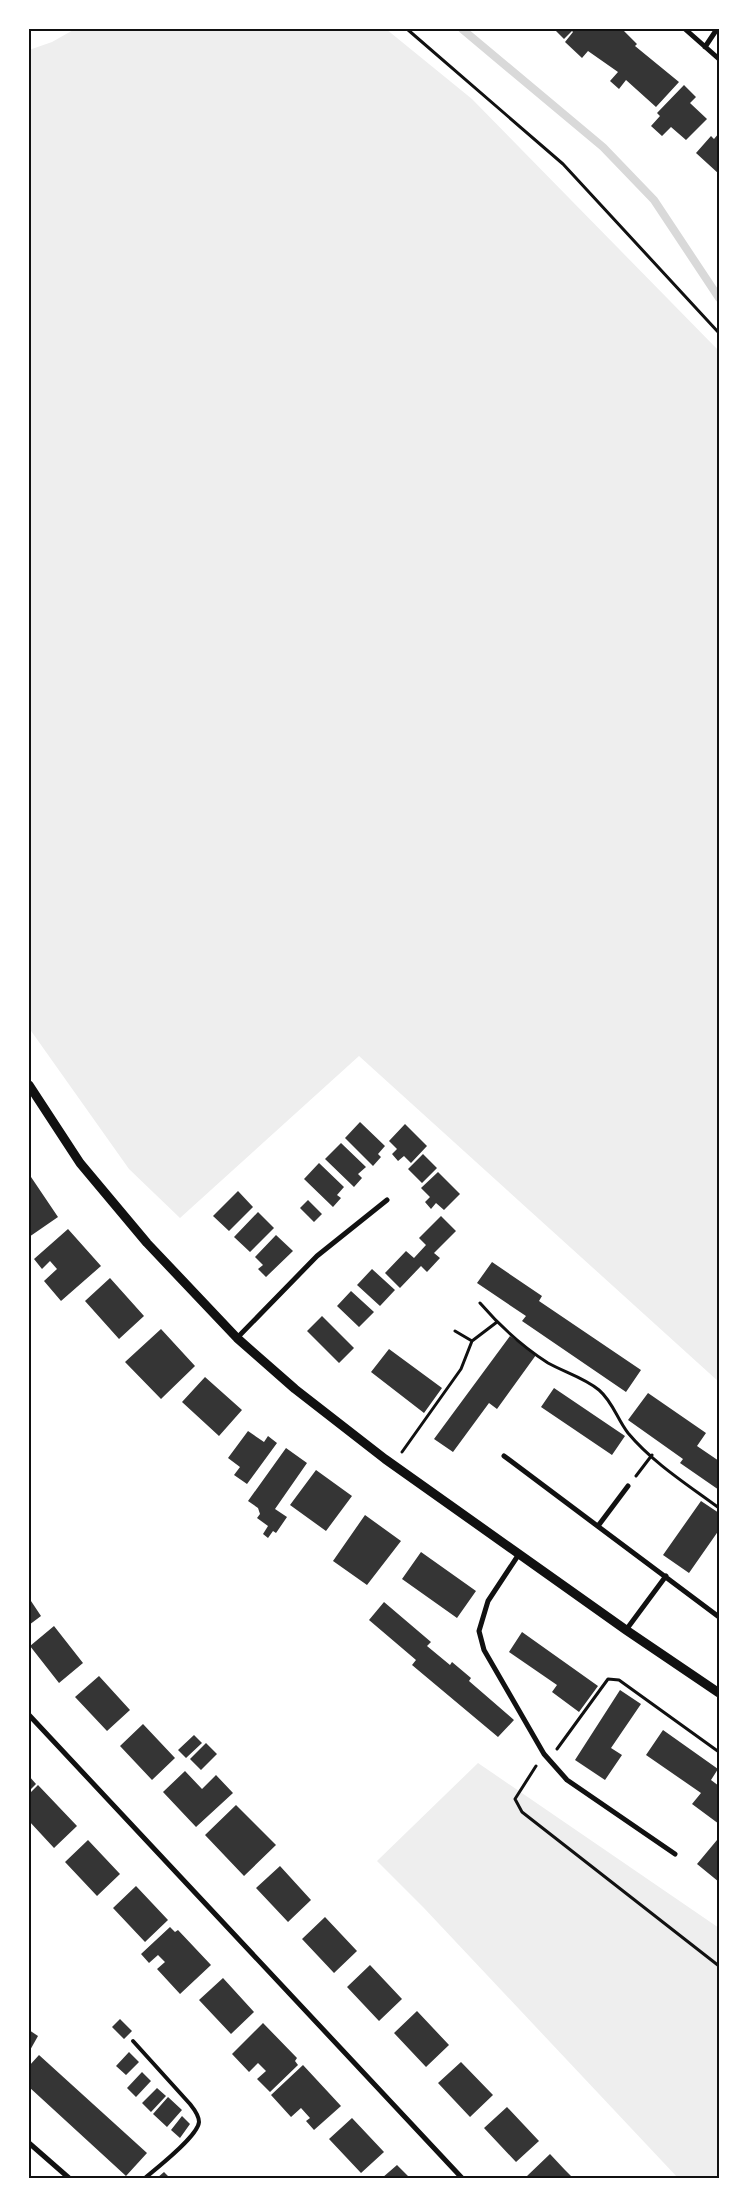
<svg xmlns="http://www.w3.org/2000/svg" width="748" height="2207" viewBox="0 0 748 2207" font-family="Jost,sans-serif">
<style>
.green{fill:#eee}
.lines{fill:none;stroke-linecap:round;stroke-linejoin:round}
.stream{stroke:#d9d9d9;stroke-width:8}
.building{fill:#353535}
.path{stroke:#111;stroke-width:3}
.service{stroke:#111;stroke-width:4}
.minor{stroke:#111;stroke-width:5}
.tertiary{stroke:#111;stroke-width:9}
.neatline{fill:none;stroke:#111;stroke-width:2}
</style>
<rect width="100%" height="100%" fill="#fff"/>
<path class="green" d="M75,29H386L472,99L719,351V1382L359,1056L180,1218L129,1169L29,1028V50L52,42Z
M478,1763L719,1928V2178H678L423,1907L377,1861Z"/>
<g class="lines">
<path class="stream" d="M462,29L603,147L654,200L719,298"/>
</g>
<path class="building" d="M558,29H625L624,31L637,44L635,46L679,82L656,107L626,80L619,89L610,81L618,72L588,51L582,58L565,42L573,32L572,31L564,39L556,31Z
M684,85L696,97L690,103L707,119L686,140L671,127L662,136L651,126L660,116L657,113Z
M719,133V174L696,153L711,136L714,139Z
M360,1122L385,1146L378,1154L381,1157L373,1166L345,1138Z
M405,1124L427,1146L411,1163L404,1156L398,1161L392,1154L397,1149L389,1141Z
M341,1143L366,1167L358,1174L362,1178L354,1187L325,1159Z
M423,1154L437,1168L422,1183L408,1169Z
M319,1163L344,1187L337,1195L341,1198L333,1207L304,1179Z
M438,1172L460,1194L444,1210L436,1203L431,1209L425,1202L430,1197L421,1188Z
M29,1174L58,1217L29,1237Z
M238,1191L253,1207L229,1231L213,1216Z
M308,1200L322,1214L314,1222L300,1208Z
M258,1212L274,1228L250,1252L234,1237Z
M441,1216L456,1231L434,1253L440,1258L427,1272L421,1266L400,1288L385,1273L406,1251L414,1258L426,1245L419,1238Z
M68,1229L101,1266L61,1301L44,1281L57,1269L50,1261L42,1269L34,1259Z
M276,1235L293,1251L266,1277L258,1269L263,1265L255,1257Z
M492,1262L542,1296L539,1301L641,1370L626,1392L522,1321L526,1316L477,1283Z
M372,1269L395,1290L380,1306L357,1285Z
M110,1278L144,1316L119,1339L85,1301Z
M351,1291L374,1312L359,1327L337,1306Z
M322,1316L354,1348L339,1363L307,1331Z
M161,1329L195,1366L161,1399L125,1362Z
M510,1336L536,1355L497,1409L489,1403L453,1452L434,1439Z
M389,1349L442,1388L424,1413L371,1372Z
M205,1377L242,1410L219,1436L182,1402Z
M554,1388L625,1436L612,1455L541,1407Z
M648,1393L706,1433L697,1446L719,1461V1490L680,1463L683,1459L628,1420Z
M248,1431L264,1442L268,1436L277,1443L247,1484L234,1475L240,1467L228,1458Z
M286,1448L307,1463L275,1509L287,1517L276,1533L273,1531L268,1538L263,1534L268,1526L257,1518L260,1514L258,1508L248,1501Z
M316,1470L352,1496L326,1531L290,1505Z
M701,1501L719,1513V1530L689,1573L663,1555Z
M365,1515L401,1541L367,1585L333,1561Z
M421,1552L476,1591L457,1618L402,1579Z
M29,1598L41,1616L29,1625Z
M384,1602L431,1642L427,1646L450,1665L452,1662L471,1678L469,1681L514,1720L498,1737L412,1665L416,1660L369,1620Z
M54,1626L83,1663L59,1683L30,1646Z
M522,1632L598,1686L579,1712L552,1692L557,1685L509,1652Z
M99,1676L130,1710L107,1731L75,1697Z
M620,1690L641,1704L611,1748L622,1755L605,1780L575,1760Z
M143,1724L175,1758L152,1780L120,1746Z
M663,1730L718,1769L711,1780L719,1786V1824L692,1804L701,1793L646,1755Z
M194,1735L202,1743L186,1758L178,1750Z
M206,1743L217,1754L201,1770L190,1759Z
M185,1771L202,1789L216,1775L233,1793L196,1827L163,1792Z
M29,1776L36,1784L29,1791Z
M38,1785L77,1826L54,1848L29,1821V1794Z
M236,1805L276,1845L244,1876L205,1835Z
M88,1840L120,1874L97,1896L65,1862Z
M717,1840L719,1842V1882L697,1864Z
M280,1866L311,1900L288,1922L256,1888Z
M136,1886L168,1920L145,1942L113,1908Z
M325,1917L357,1951L334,1973L302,1939Z
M170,1927L175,1932L178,1930L211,1965L180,1994L157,1969L165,1962L158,1955L149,1963L141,1954Z
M370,1965L402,1999L379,2021L347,1987Z
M223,1978L254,2012L231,2034L199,2000Z
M417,2011L449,2045L426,2067L394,2033Z
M120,2019L132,2031L124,2039L112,2027Z
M263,2023L297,2058L295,2061L298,2065L270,2092L257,2079L266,2071L258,2063L249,2072L232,2054Z
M29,2030L38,2036L29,2052Z
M129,2052L139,2062L126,2075L116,2066Z
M39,2055L147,2153L126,2176L29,2087V2066Z
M461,2062L493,2095L470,2117L438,2083Z
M303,2065L341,2106L314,2130L306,2121L310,2118L301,2108L291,2117L271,2095Z
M142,2072L151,2081L136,2097L127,2088Z
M157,2088L166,2096L151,2112L142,2103Z
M168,2097L182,2110L167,2127L153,2114Z
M507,2107L539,2141L516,2162L484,2128Z
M182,2116L190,2124L180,2138L171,2130Z
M352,2118L384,2152L361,2173L329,2139Z
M550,2154L565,2170L573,2178H529L527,2176Z
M397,2165L410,2178H382Z
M164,2172L170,2178H157Z"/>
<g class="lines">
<path class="path" d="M407,29L563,164L719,333
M480,1303C499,1325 523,1347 548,1363C564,1372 585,1378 599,1390C613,1402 617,1419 628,1433C653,1463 688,1485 719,1508
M455,1331L472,1341
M402,1452L461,1369L472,1341L497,1322
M636,1476L652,1455
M557,1749L608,1679L619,1680L719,1752
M536,1766L515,1799L522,1812L719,1966"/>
<path class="service" d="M133,2041L190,2104C194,2109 199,2115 199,2122C198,2136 157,2168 145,2178"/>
<path class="minor" d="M685,29L719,59
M705,47L717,29
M237,1338L317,1256L387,1200
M504,1456L719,1617
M598,1526L628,1486
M519,1554L488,1601L479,1631L484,1650L544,1754L567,1780L675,1854
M626,1630L666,1576
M29,1715L462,2178
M29,2143L69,2178"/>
<path class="tertiary" d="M29,1085L80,1163L147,1243L237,1338L295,1389L385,1459L626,1630L719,1693"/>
</g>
<rect width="748" height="2207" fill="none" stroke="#ffffff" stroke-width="60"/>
<rect x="30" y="30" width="688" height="2147" class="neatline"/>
</svg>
